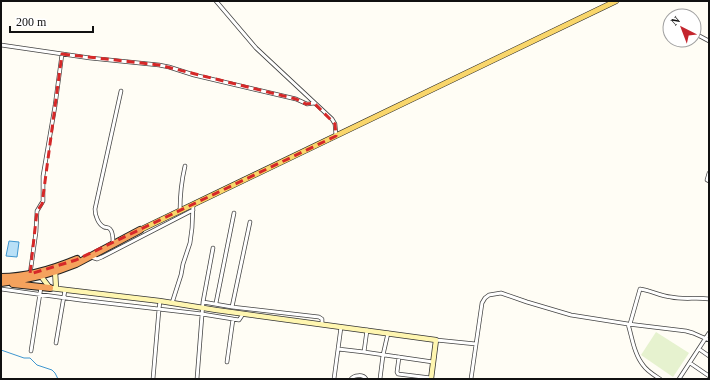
<svg xmlns="http://www.w3.org/2000/svg" width="710" height="380" viewBox="0 0 710 380" font-family="'Times New Roman',serif">
<style>
.pitch{fill:#e6f2cf}
.water{fill:#b9e0f7;stroke:#3f96cf}
.lines{fill:none;stroke-linecap:round;stroke-linejoin:round}
.stream{stroke:#3f96cf;stroke-width:1}
.street-casing{stroke:#444;stroke-width:4.5}
.secondary-casing{stroke:#333;stroke-width:6}
.primary-casing{stroke:#222;stroke-width:6}
.highway-casing{stroke:#222;stroke-width:8}
.street{stroke:#fff;stroke-width:3}
.secondary{stroke:#fff6b0;stroke-width:4.5}
.primary{stroke:#f9d66b;stroke-width:5}
.highway{stroke:#f5a25d;stroke-width:6}
.marked{fill:none;stroke:#d62828;stroke-width:3;stroke-dasharray:8 5;stroke-linejoin:round}
</style>
<rect width="100%" height="100%" fill="#fffdf5"/>
<path class="pitch" d="M656,332L689,353L673,377L641,355Z"/>
<path class="water" d="M9,241L19,242L17,257L6,256Z"/>
<g class="lines">
<path class="stream" d="M1,350L24,358H30L37,365L52,370L55,373L58,379"/>
<g class="street-casing">
<path id="street" d="M216,1L256,48L332,119L335,124L336,136
M694,33L709,41
M1,45L90,58L159,65L169,67L194,75L296,99L307,104L314,103
M709,173L707,180L709,181
M180,211C180,194 181,183 185,166
M113,242C113,239 113,232 110,229C108,227 107,228 104,227C98,224 95,215 95,209L121,91
M91,257L97,259L102,257L193,210
M30,274L36,232L37,211L43,201V176L55,106L62,54
M1,289L80,300L202,314L239,320L243,314
M203,302L232,307L319,317L322,319V324
M172,303L181,275L183,264L190,243L192,228L193,205
M216,303L234,213
M232,307L250,222
M628,324C632,337 634,354 643,365C647,371 654,375 660,379
M630,324L640,289C650,290 660,296 671,297C684,300 696,297 709,299
M436,340L476,344
M56,343L65,290
M338,349L364,352L433,362
M699,349L709,356
M31,351L41,287
M364,352L367,330
M399,357L397,372L398,374L431,378
M227,362L233,319
M690,363L709,376
M153,379L159,309L160,301
M197,379L203,302L213,248
M334,379L341,327
M351,379C354,375 363,374 366,379
M380,379L383,355L388,333
M471,379L482,303L485,298L489,295L501,293L527,302L571,315L628,324L686,331L693,333L709,340
M679,379L709,333"/>
</g>
<g class="secondary-casing">
<path id="secondary" d="M55,270L56,288
M40,275L50,288L160,301L216,310L436,340L431,379"/>
</g>
<g class="primary-casing">
<path id="primary" d="M140,230L616,1"/>
</g>
<g class="highway-casing">
<path id="highway" d="M1,277C26,277 53,269 77,259
M1,283C27,280 52,274 76,264L140,230
M13,284L50,288"/>
</g>
<use href="#street" class="street"/>
<use href="#secondary" class="secondary"/>
<use href="#primary" class="primary"/>
<use href="#highway" class="highway"/>
</g>
<path class="marked" d="M62,54L159,65L296,99L306,104L314,103L335,124L336,136L76,260L30,274L37,211L42,204Z"/>
<rect width="710" height="380" fill="none" stroke="#111111" stroke-width="4"/>
<g transform="translate(682 28) rotate(318)"><circle r="19" fill="#ffffff" stroke="#a0a0a0"/>
<path d="M0-3L7 15L0 10L-7 15Z" fill="#c4262e"/>
<text y="-6" font-size="11" font-weight="bold" text-anchor="middle" fill="#111111">N</text>
</g>
<path d="M10 26v6h83v-6" fill="none" stroke="#111111" stroke-width="2"/>
<text x="16" y="26" font-size="12" fill="#111111" stroke="#ffffff" stroke-width="3" paint-order="stroke">200 m</text>
</svg>
